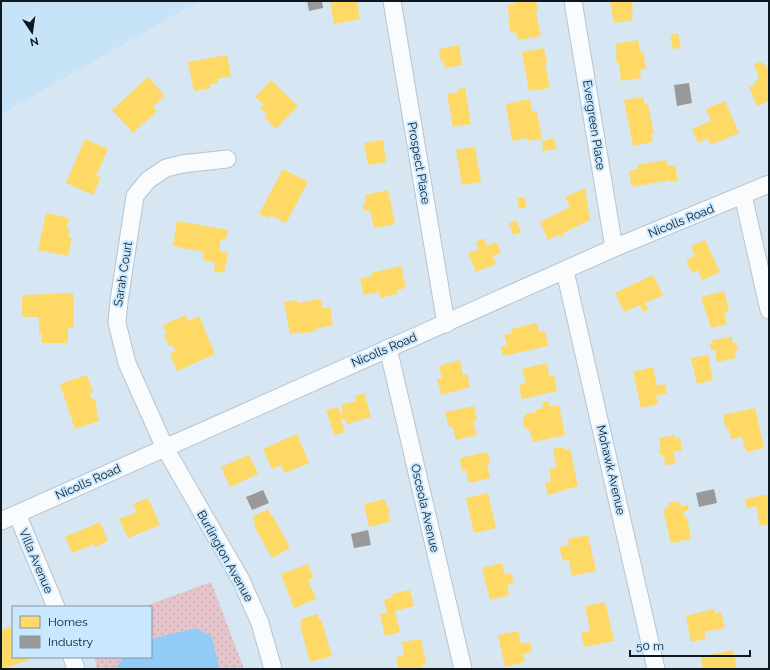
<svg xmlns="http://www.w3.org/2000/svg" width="770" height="670" viewBox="0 0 770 670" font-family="Raleway,sans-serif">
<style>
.built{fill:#c7e3f8}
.grass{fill:url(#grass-dots)}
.water{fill:#92ccf6}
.homes{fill:#ffd966}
.industry{fill:#999}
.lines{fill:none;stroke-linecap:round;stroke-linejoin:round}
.minor-casing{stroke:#b8c4ce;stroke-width:19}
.minor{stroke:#f9fbfd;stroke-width:17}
.labels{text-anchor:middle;stroke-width:4;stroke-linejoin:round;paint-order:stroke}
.street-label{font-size:12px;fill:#0d1820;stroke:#c9e8ff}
</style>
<defs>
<pattern id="grass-dots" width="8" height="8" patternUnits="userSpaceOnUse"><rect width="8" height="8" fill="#e6c4cb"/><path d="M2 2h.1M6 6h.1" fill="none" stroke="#c4a8ae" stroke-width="1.8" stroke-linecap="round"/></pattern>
</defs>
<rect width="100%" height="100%" fill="#d6e6f2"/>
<path class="built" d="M1,1H199L1,114Z"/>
<path class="grass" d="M211,582L244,669H97L94,657H151V607H143Z"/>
<path class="water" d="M196,628L211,636L220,669H115L124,657H151V639Z"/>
<path class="homes" d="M330,1H357L360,19L334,24Z
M514,1H536L538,12H536L541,36L518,40L516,32L511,33L508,20H510L507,5L515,4Z
M610,1H632L633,12H631L633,20L614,23Z
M678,33L681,48L673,49L670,35Z
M638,40L640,52L643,51L646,69L640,70L641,78L621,81L619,63H617L615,55L617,54L615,44Z
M459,45L462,65L445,68L444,61L441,62L439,49Z
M544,48L547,63H545L550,88L529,91L522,52Z
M227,55L231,76L217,79L218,83L210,84L211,88L194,91L188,62Z
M761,62L767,67L769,70V101L757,106L749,87L756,84L755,81L759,79L754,64Z
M148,77L165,96L153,107L157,111L133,133L112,110Z
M271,80L298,106L276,129L264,117L267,114L260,108L263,104L255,97Z
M465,88L471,124L453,127L447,94L459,92L458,89Z
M643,97L645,104H648L654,134H651L653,142L633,146L624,100Z
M530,99L532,111H537L542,139L528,141L527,138L512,141L506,104Z
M725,101L739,133L711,145L708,138L698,143L692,129L711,121L706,109Z
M554,138L556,149L543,151L542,141Z
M85,139L108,149L96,176L101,177L93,195L66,183Z
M383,140L386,162L368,165L364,143Z
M475,147L481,182L462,185L456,150Z
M666,160L668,166L675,165L678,181L670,182V180L632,187L629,171L638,169L637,165Z
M283,169L308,182L286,223L270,215L268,218L259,214Z
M585,188L590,220L563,233L564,235L560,237L558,235L548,240L540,222L570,207L565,197Z
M388,190L395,224L374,228L370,210L364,211L363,203L366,202L365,195Z
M524,197L527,207L519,209L517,198Z
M46,213L69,218L66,228L70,229L68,238H72L68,256L38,250Z
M516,220L521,232L513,235L509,223Z
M177,221L228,230L226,239H221L219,251L228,253L224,273L214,271L215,263L203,260L204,252L173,246Z
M484,238L487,246L496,242L501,253L493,256L496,264L476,272L468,253L479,249L476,242Z
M705,240L720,272L702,280L698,270L692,273L686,260L695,256L691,246Z
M401,266L406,288L397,290V294L380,298L379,292L364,295L360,279L372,276L371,273Z
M653,275L663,295L645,303L648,310L643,312L640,305L624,312L615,293Z
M724,291L729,311L724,312L727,324L711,328L701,297Z
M73,293L74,328H68V343H42V334H39V317H25L22,315V298L24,295Z
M321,299L322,308L330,307L333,325L315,329L316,331L299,334V332L290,334L284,302L297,300V303Z
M186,315L188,321L199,316L215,354L177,371L170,354L175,351L172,345L169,346L164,335L167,334L163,325Z
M537,323L539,332L545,331L548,346L503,356L501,346L507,345L504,335L512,333L511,329Z
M732,337L733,344L736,343L738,350L734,351L736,358L717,362L715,350H711L710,344H713L712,340Z
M708,355L713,380L697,384L691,358Z
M460,360L463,375L467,374L470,387L441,395L437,379L442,378L439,366Z
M547,363L549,376L554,375L557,391L522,399L519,385L526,383L522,369Z
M653,367L657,386L665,384L667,393L656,396L658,404L641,408L633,372Z
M87,375L93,392L90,394L92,399L94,398L98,410H96L99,421L75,429L60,384Z
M364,393L371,417L347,424L345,419H341L345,432L334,435L326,410L338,407L340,413L343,412L341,405L356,401L355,396Z
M549,401L550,407L559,405L565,435L533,442L530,431L524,427L523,420L526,414L536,412V410L543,408L542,403Z
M474,406L477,420L473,421L477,435L456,440L452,426L449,427L445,412Z
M755,408L764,448L746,452L742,437L731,439L729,429L726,430L723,415Z
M297,434L309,463L285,473L281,465L272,469L263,449Z
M675,435V439L680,438L682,450L673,452L676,464L665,465L664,455H660L659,450L661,449L659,438Z
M563,447L564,450L570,449L578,486L548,495L545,483L551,481L549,469L557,468L553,449Z
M488,452L490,463H487L490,478L469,483L466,470L462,471L460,458Z
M249,455L258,474L230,487L221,467Z
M488,493L496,528L474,533L466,498Z
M769,494V524L760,526L756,506L747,508L745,499Z
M148,498L160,525L128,538L119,519L137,512L133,504Z
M385,499L387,508L389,507L390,512L388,513L390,522L369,527L364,504Z
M680,501L681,507L688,505L689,510L683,512L685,517H687L691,539L671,543L663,509L669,508L668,503Z
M268,509L272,517L273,516L290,548L272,558L254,526L256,525L252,517Z
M100,522L108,541L95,547L94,544L72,553L65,537Z
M588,535L596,571L572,576L569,560L563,561L559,547L569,545L568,539Z
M502,563L505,575L511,573L514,583L507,585L509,595L490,600L482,568Z
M308,564L313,578L308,580L316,599L294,608L281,574Z
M410,590L414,606L395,611L400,632L385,636L380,614L387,613L384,600L393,597L392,594Z
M605,602L614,641L584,647L581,633L590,631L585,606Z
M714,609L715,614L721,612L725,628L704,632L706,639L691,642L686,616Z
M318,614L319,620L321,619L332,656L310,662L300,625H302L301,619Z
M13,626V657H29L30,660L1,669V651H3L1,643V630Z
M518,631L521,644L530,642L532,652L523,654L525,662L505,667L498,635Z
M421,639L426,664L422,665L423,669H398L396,657L404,656L402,642Z
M733,650L737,669H703L701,657Z"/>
<path class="industry" d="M307,1H322L323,8L309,11Z
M689,83L692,103L677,106L674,85Z
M714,489L717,503L699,507L696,493Z
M263,490L269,503L252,510L246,497Z
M368,530L371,545L354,548L351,534Z"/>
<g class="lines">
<g class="minor-casing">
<path id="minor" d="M392,1L446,324
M573,1L614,248
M227,159L182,164L166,168L148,180L135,196L119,301L117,323L127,363L165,448L241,580L260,623L273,669
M743,195L769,310
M565,271L656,669
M388,348L463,669
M17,514L56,607
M1,521L614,248L769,184
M72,657L76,669"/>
</g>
<use href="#minor" class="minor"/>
</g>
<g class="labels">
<g class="street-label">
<text transform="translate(594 125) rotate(81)" y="4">Evergreen Place</text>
<text transform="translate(419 163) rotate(80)" y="4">Prospect Place</text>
<text transform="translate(681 221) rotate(-22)" y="4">Nicolls Road</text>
<text transform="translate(123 274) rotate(-81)" y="4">Sarah Court</text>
<text transform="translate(384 350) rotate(-23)" y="4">Nicolls Road</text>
<text transform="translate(611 470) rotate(77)" y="4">Mohawk Avenue</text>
<text transform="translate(88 482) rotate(-24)" y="4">Nicolls Road</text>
<text transform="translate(425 508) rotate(77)" y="4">Osceola Avenue</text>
<text transform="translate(225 556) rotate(61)" y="4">Burlington Avenue</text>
<text transform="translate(36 561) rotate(67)" y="4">Villa Avenue</text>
</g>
</g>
<rect width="770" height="670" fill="none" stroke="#0d1820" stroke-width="4"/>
<rect x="12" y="606" width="140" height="52" fill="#c9e8ff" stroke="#7e95a6"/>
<rect x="20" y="616" width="20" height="12" fill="#ffd966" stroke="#7e95a6"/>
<text x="48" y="626" font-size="12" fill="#0d1820">Homes</text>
<rect x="20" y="636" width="20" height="12" fill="#999999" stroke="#7e95a6"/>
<text x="48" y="646" font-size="12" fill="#0d1820">Industry</text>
<g transform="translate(32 32) rotate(167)" stroke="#c9e8ff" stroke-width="3" paint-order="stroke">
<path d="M0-3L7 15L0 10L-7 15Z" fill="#0d1820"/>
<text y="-6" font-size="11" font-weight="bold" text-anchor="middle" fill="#0d1820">N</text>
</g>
<path d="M630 650v6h120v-6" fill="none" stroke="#0d1820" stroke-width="2"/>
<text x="636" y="650" font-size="12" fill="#0d1820" stroke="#c9e8ff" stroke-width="3" paint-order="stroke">50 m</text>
</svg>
